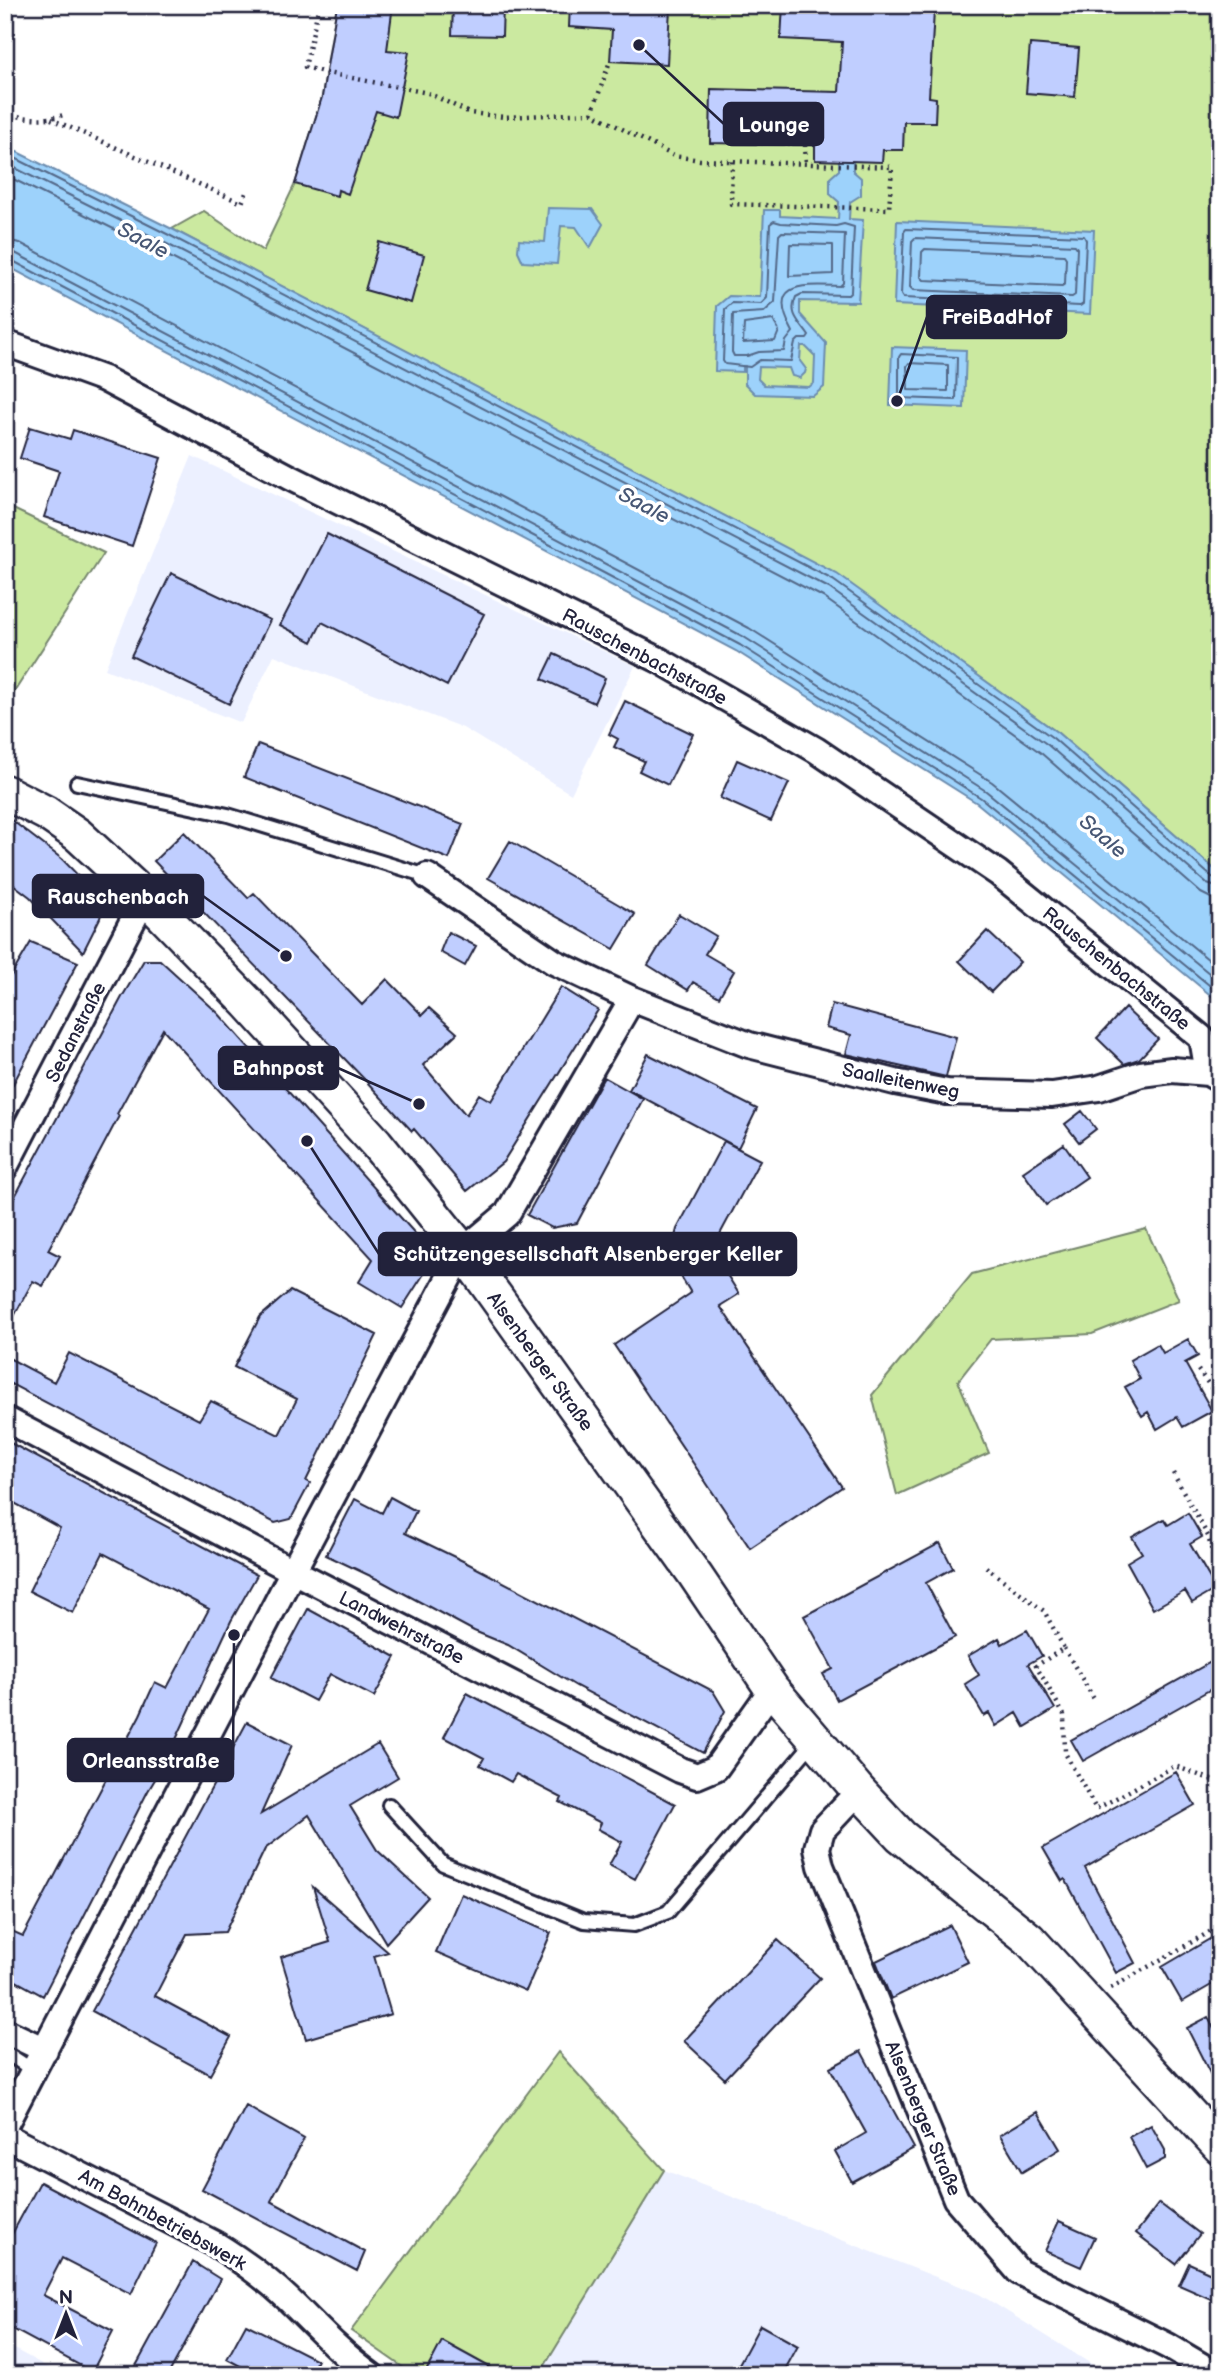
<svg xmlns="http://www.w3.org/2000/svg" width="1225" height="2380" viewBox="0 0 1225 2380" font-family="'Balsamiq Sans',sans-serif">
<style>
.built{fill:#ecf0ff}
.green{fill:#cbe9a0;stroke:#76866e;stroke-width:2}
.water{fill:#9dd2fb;stroke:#6c8cae;stroke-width:2;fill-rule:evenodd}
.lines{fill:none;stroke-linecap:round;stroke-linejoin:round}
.shore{stroke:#536888;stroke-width:2}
.building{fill:#c0ceff;stroke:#22223b;stroke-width:2}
.lane-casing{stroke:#22223b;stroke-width:18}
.street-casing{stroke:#22223b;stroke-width:30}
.secondary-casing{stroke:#22223b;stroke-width:38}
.path{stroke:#22223b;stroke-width:4.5;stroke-dasharray:2 5;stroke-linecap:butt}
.lane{stroke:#fff;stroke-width:12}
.street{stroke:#fff;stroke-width:24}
.secondary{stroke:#fff;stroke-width:33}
.labels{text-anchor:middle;stroke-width:7;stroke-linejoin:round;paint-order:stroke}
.street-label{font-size:19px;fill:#22223b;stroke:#fff}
.water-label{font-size:21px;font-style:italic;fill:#475775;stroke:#fff}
.leader{fill:none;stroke:#22223b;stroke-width:2.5}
.callout-dot{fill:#22223b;stroke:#fff;stroke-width:2.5}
.callout{fill:#22223b;stroke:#22223b;stroke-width:2.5}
.callout-label{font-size:21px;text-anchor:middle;font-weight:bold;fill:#fff}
</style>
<rect width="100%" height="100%" fill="#fff"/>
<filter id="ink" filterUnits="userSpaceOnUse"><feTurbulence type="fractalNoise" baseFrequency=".0143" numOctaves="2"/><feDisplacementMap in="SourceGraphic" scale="14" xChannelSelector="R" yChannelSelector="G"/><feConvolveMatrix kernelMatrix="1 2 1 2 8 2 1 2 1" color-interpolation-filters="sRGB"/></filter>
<g filter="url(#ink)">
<path class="built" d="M192,456L635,666L571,794L463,728L274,655L241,723L105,669Z
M664,2170L979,2294L1109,2375H539Z
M5,2344L62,2375H5Z"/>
<path class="green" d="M337,5H1065L1220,13V874L1058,733L837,575L172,229L204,211L263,251L295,184L322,97Z
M5,505L104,553L5,706Z
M1146,1229L1179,1300L1092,1334L991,1339L958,1381L989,1453L897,1495L872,1395L972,1274Z
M558,2052L664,2170L539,2375H414L351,2331Z"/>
<path class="water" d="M5,146L172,229L837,574L1058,733L1220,874V1003L977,803L736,651L5,265Z
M839,150H853V171L861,178V195L850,202L849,219L863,220L858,302L800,301V314L826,343L824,387L813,396L755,394L745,384V366H743V372L715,371L717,306L729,296L760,297L764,210H780V216L838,219L839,202L830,194V178L839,170ZM801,346H805L815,356L814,383L809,387L764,385L758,379L759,367L789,368L792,376L800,378L805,373L806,369L800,361Z
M548,208L592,209L603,224L590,248L576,227L561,226L557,264L523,262L518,251L519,240L545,242Z
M897,221L1094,230L1090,314L894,305Z
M892,347L966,350L964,408L890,405Z"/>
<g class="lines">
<path class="shore" d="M5,153L169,235L833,580L1053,738L1212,877L1220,879
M5,163L165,243L829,588L1048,745L1207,884L1220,888
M5,175L160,252L823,597L1041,753L1201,893L1211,898L1220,899
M774,221L781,223L836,226L844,224L854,227L851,292L848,295L802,294L796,297C788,315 800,322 809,336L807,339H799L795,343L791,361L760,360L750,367L725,364L723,361L725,309L732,303L761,304L767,298L770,224Z
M906,229L1084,236L1086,240L1083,304L1080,306L903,298L901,295L904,232Z
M782,232L845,234L843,283L840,286C803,285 765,281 793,332L786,341L784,351L759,352L747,356H734L732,352L733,314L764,312L775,302L779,235Z
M915,238L1075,245L1077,248L1075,295L1072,297L913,290L910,287L912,241Z
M5,240L20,243L749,628L992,782L1220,969
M790,244L833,245V274L789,276Z
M925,249L1064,255L1066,258L1065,284L1062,286L924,280L921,277L922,252Z
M5,251L15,253L744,637L986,791L1220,982
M5,259L11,260L740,645L981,798L1220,994
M773,320L779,331L775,341L743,343L744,324Z
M901,354L957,357L956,400L899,398V357Z
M909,363L948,365V391L908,390L907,366Z"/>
</g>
<path class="building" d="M337,5H393L387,50L409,52L396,117L376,111L348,194L338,190L337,196L295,184L322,97Z
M453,5H503L502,36L452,35Z
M570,5H664V7H670L667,64L610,61L612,30L569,27Z
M783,5H840L934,11L929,97L936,98L935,122H904L903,150H883L882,162L815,160V145L710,143L711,89L839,92L842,42L781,39Z
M1030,44L1079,48L1075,97L1026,93Z
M379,242L424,255L411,303L365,290Z
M30,427L70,439L73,430L161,458L132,546L44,517L59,471L20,458Z
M327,534L484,614L447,686L322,622L312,642L280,625Z
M171,573L270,620L229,704L131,656Z
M554,654L605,678L594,703L542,679Z
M625,701L693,734L668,785L639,771L644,761L614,747L618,739L609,734Z
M258,744L463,824L449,859L244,777Z
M737,760L789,783L771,821L720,798Z
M5,815L62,859L98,896L103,906L100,918L83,952L30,897L5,878Z
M184,832L248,898L254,893L362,1005L387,979L422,1015L429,1008L457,1033L423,1065L466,1115L479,1094L491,1101L561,987L598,1010L503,1162L467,1191L414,1129L412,1131L366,1081L154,861Z
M510,841L635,914L614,949L488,878Z
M679,914L716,936L705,954L734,971L719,997L693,982L688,990L648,965Z
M987,931L1020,962L991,992L959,961Z
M448,932L476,946L465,966L440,952Z
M31,942L78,962L5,1099V986Z
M144,960H160L218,1013L427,1247L429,1266L402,1308L359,1282L373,1259L163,1029L117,1114L119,1116L48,1250L60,1256L43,1286L33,1281L5,1333V1215L122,997Z
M832,1004L956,1037L946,1077L846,1054L851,1035L826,1028Z
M1125,1008L1158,1039L1139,1059L1124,1064L1097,1038Z
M648,1054L757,1109L738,1148L629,1090Z
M604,1077L643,1099L577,1223L552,1228L527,1215Z
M1082,1111L1096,1129L1079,1142L1065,1124Z
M724,1141L760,1160L719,1236L717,1249L719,1262L739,1294L720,1306L842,1487L750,1548L614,1345L691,1293L682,1278L673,1245L677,1229Z
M1064,1144L1087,1177L1046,1205L1023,1172Z
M290,1291L377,1335L306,1481L310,1483L291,1519L275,1523L5,1381V1356L54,1382L69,1353L199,1420L211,1401L279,1435L297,1399L234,1367L260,1317Z
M1188,1339L1198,1356L1185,1363L1212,1411L1183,1427L1177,1417L1157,1429L1148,1412L1142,1416L1125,1387L1140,1379L1130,1360L1158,1344L1163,1353Z
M5,1440L257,1575L231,1621L166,1761L148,1791L43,1996L5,1975V1928L23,1936L140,1715L155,1682L167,1688L209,1609L103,1553L73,1613L29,1591L60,1528L5,1498Z
M390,1497L416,1511L405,1533L465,1562L713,1691L725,1711L703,1753L576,1686L508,1645L474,1631L379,1580L326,1555L355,1499L382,1513Z
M1188,1513L1202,1537L1190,1544L1216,1589L1192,1603L1185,1591L1153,1609L1127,1562L1142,1553L1132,1537L1164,1519L1168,1525Z
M940,1543L953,1568L926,1583L955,1637L837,1700L823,1674L833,1669L804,1616Z
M308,1609L396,1657L374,1697L330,1674L315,1701L271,1678Z
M1027,1630L1042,1656L1028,1664L1055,1709L1025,1727L1017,1713L996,1726L989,1713L984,1716L965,1684L979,1675L968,1656L999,1638L1002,1644Z
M1220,1657V1684L1083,1761L1071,1740Z
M467,1693L675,1804L635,1879L609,1865L622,1842L598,1829L601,1823L560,1802L562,1798L516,1774L511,1782L480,1765L484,1758L444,1737Z
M247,1722L292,1745L261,1814L378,1744L398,1777L350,1806L377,1850L428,1897L386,1943L309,1815L265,1849L225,1932L187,1934L155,1996L231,2037L210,2075L92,2011Z
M1176,1772L1195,1805L1085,1868L1135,1963L1116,1973L1065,1879L1062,1881L1043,1848Z
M313,1887L388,1952L374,1956L391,2014L306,2039L281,1957L330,1942Z
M461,1894L551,1933L526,1991L436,1952Z
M950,1925L968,1962L891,1999L876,1961Z
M1220,1933V1980L1182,2002L1162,1967Z
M778,1940L820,1978L725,2079L684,2041Z
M1208,2017L1220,2041V2093L1187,2028Z
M861,2051L914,2148L852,2182L835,2151L866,2133L830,2068Z
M246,2106L304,2139L271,2201L365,2252L357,2271L202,2189Z
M1038,2112L1060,2149L1022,2172L1000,2135Z
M1151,2125L1165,2150V2159L1146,2169L1129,2137Z
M40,2182L156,2243L131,2294L62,2258L43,2295L113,2331L92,2372L5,2325V2247Z
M1159,2203L1200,2234L1176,2264L1136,2233Z
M1059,2221L1095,2237L1081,2267L1045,2251Z
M193,2262L220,2279L168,2375H131Z
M1189,2263L1220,2277V2303L1179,2285Z
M246,2324L317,2360L309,2375H257L227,2359Z
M760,2325L798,2346L782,2375H733Z
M442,2341L504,2375H424Z"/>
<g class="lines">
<g class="lane-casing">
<path id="lane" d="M77,783L228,815L427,876
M389,1805L443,1864L584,1921L634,1925L668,1912L815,1740
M5,2052L34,2071"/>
</g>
<g class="street-casing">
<path id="street" d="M5,343L104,379L289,477L659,660L816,750L998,873L1202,1038L1208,1073
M427,876L554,962L632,999L749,1045L895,1082L947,1092L1052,1095L1099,1088L1141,1074L1172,1070L1208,1073L1220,1080
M5,1167L145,897
M5,1419L293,1571L680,1770L697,1776L716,1768L772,1689
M859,1791L822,1830L817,1848L821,1866L956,2199L1019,2272L1168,2346L1217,2375
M5,2031L45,2050
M5,2125L293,1571L463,1251L507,1214L632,999
M5,2136L215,2244C241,2260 265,2277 288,2299C315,2325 340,2353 371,2375"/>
</g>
<g class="secondary-casing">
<path id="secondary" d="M5,792L46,813L78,835L145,897L248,1003L376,1143L463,1251L695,1575L772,1689L859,1791L901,1836L1029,1939L1220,2147"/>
</g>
<path class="path" d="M319,5L305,67L327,73L428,93L470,113L504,117L592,113L674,156L700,160L892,167L889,209L731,204L732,161
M5,113C26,119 46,121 67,114
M592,113L610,61
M51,119L242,203L246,193
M805,145L806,164
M1198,1370L1220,1399
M1173,1473L1208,1536L1220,1583
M986,1567L1044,1611L1064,1648L1036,1666L1064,1715L1065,1753L1096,1809L1175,1766L1220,1783
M1064,1648L1094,1699
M1220,1820V1826
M1111,1988L1220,1926"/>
<use href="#lane" class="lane"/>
<use href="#street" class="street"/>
<use href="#secondary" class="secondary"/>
</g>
</g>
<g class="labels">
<g class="street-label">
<text transform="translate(645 656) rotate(28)" y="7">Rauschenbachstraße</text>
<text transform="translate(1117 968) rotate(39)" y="7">Rauschenbachstraße</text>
<text transform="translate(75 1032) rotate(-63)" y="7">Sedanstraße</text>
<text transform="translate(901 1080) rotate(11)" y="7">Saalleitenweg</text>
<text transform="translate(541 1361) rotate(54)" y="7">Alsenberger Straße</text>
<text transform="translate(402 1627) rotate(27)" y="7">Landwehrstraße</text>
<text transform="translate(924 2118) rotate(67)" y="7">Alsenberger Straße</text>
<text transform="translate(163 2219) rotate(29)" y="7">Am Bahnbetriebswerk</text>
</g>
<g class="water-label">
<text transform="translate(143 240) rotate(28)" y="7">Saale</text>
<text transform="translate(644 505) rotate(28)" y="7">Saale</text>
<text transform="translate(1103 836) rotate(41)" y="7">Saale</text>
</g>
</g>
<path class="leader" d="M639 45L724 124M897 401L927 317M286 956L203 896M419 1104L338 1068M307 1141L379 1254M234 1635L233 1760"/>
<g class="callout-dot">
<circle cx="639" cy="45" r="7"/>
<circle cx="897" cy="401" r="7"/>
<circle cx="286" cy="956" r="7"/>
<circle cx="419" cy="1104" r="7"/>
<circle cx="307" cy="1141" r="7"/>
<circle cx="234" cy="1635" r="7"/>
</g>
<g class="callout">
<rect x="724" y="103" width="99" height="42" rx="7"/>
<rect x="927" y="296" width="139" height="42" rx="7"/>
<rect x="33" y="875" width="170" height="42" rx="7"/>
<rect x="219" y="1047" width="119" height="42" rx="7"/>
<rect x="379" y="1233" width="417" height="42" rx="7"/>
<rect x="68" y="1739" width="165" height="42" rx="7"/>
</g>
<g class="callout-label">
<text x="774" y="132">Lounge</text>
<text x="997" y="324">FreiBadHof</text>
<text x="118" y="904">Rauschenbach</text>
<text x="278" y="1075">Bahnpost</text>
<text x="588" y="1261">Schützengesellschaft Alsenberger Keller</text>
<text x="151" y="1768">Orleansstraße</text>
</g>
<rect width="1225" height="2380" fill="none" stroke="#fff" stroke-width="28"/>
<rect x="14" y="14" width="1197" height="2352" fill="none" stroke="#22223b" stroke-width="2.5" filter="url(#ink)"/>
<g transform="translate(66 2314)" stroke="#ffffff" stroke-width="5" paint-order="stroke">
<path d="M0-5L12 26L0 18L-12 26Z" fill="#22223b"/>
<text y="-10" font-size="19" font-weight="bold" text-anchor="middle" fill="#22223b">N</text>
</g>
</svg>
